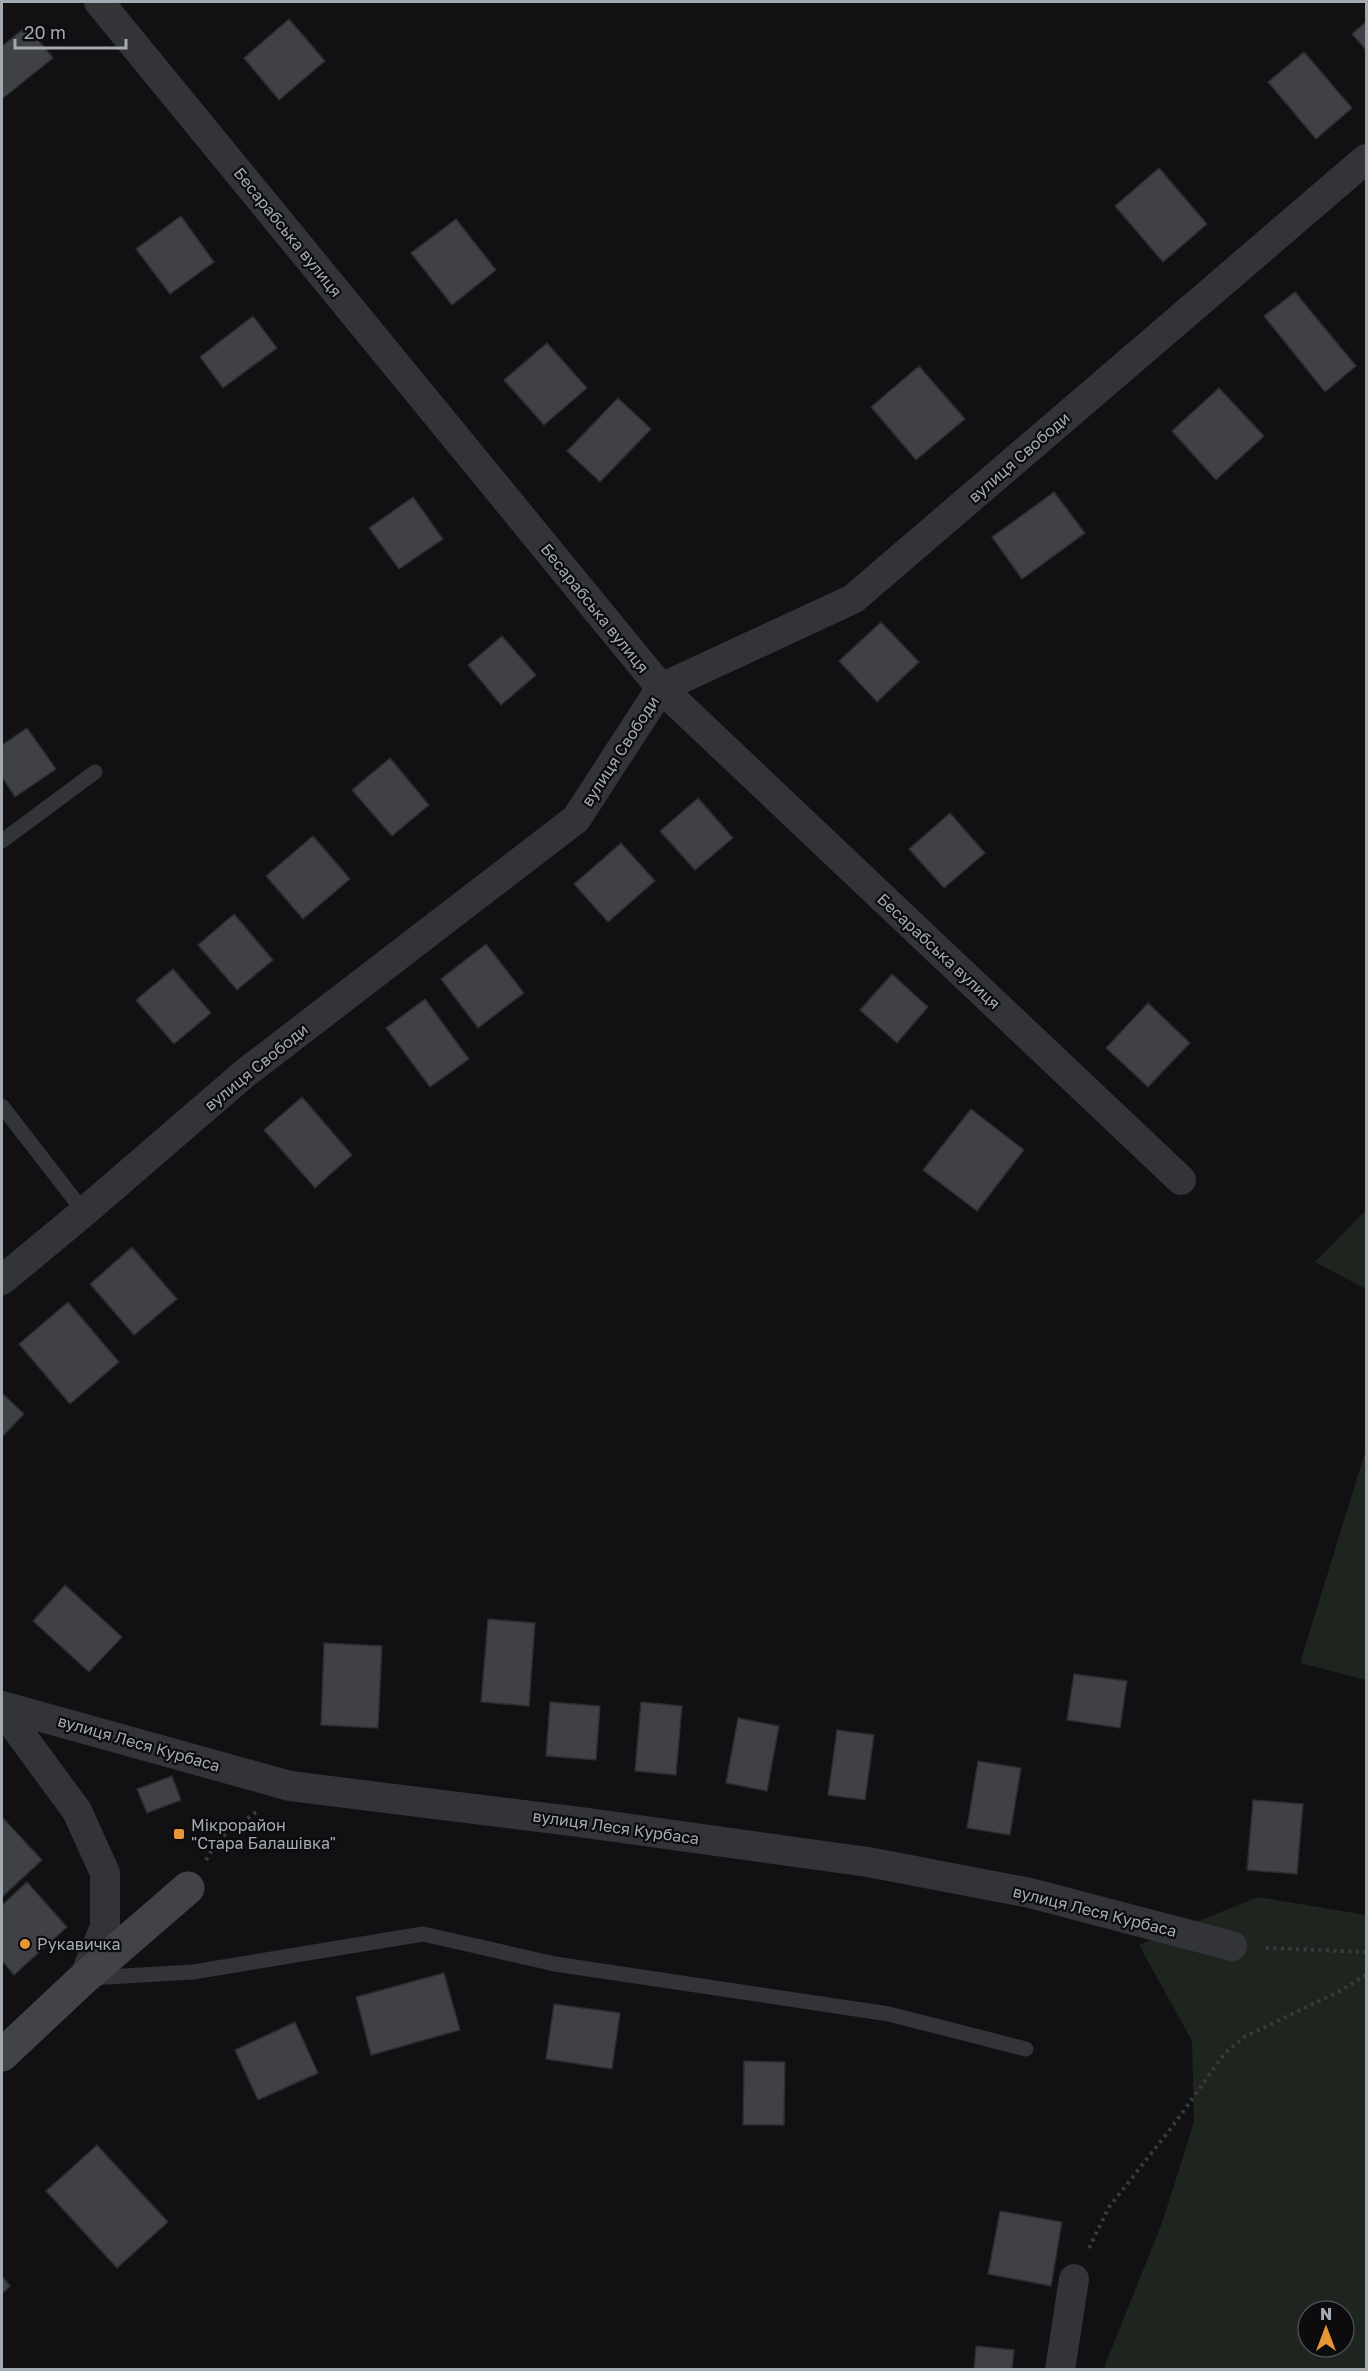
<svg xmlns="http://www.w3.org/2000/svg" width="1368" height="2371" viewBox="0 0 1368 2371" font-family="'Golos Text',sans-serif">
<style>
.green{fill:#1e251e;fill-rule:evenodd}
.building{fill:#404146;stroke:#2b2c2e;stroke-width:1.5}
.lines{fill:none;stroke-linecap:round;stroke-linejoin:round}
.path{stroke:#393b3e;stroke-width:4;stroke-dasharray:3 4.5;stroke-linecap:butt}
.lane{stroke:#323437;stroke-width:15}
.street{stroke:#323437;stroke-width:30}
.secondary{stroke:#414347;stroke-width:33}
.poi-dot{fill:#e79635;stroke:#0c0c0e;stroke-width:2}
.labels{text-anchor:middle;stroke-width:4.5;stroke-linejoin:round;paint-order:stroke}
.street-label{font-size:16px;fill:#a3aab2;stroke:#0c0c0e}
.poi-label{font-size:16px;fill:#a3aab2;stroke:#0c0c0e;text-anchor:start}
</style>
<rect width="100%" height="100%" fill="#111113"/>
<path class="green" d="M1366,1210V1289L1315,1262Z
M1366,1449V1680L1300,1663Z
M1258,1897L1366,1915V2369L1103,2370L1162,2223L1194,2122L1192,2041L1139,1945ZM1308,2311H1344V2347H1308Z"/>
<path class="building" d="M289,19L325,61L279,100L244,58Z
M1366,22V50L1352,34Z
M27,26L53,58L2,99V46Z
M1304,52L1352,108L1316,139L1268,82Z
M1159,168L1207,224L1163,262L1115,206Z
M181,216L214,262L170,294L136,249Z
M456,219L496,270L452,305L411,253Z
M1295,292L1356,366L1325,392L1264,316Z
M253,316L277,348L223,388L200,357Z
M547,343L587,388L544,425L504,380Z
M919,366L965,419L916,460L871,407Z
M1219,388L1264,436L1216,480L1172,431Z
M618,398L651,429L600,482L567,451Z
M1054,492L1085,533L1022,579L992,537Z
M413,497L443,539L399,569L369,528Z
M881,622L919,662L877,702L839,661Z
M502,636L536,675L501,705L468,665Z
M27,728L56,769L15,797L2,777V745Z
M390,758L429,805L392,836L352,790Z
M698,798L733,838L695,870L660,831Z
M950,813L985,853L944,888L909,849Z
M313,836L350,879L303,919L266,876Z
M621,843L655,881L608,922L574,884Z
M234,914L273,960L237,990L198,945Z
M486,944L524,993L478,1028L441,979Z
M173,969L211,1013L174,1044L136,1000Z
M892,974L928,1007L897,1043L860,1010Z
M425,999L469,1059L430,1087L386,1028Z
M1148,1003L1190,1043L1148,1087L1106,1048Z
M302,1097L352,1155L315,1188L264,1130Z
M971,1109L1024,1150L977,1211L923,1170Z
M132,1247L177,1299L134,1335L90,1284Z
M68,1302L119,1362L70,1404L19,1344Z
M2,1393L24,1414L2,1437Z
M65,1585L122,1637L89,1672L33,1621Z
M488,1619L535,1623L529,1706L481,1702Z
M324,1643L382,1646L378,1728L321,1725Z
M1074,1674L1127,1681L1120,1728L1067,1720Z
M550,1702L600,1706L596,1760L546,1756Z
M641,1702L682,1706L676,1775L635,1771Z
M738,1718L779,1726L767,1791L726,1783Z
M837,1730L874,1735L865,1800L828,1795Z
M978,1761L1021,1768L1010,1835L967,1828Z
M172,1776L181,1800L147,1813L137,1789Z
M1253,1800L1303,1804L1297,1874L1247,1870Z
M2,1817L42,1860L2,1897Z
M27,1882L67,1927L14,1975L2,1961V1905Z
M444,1973L460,2030L371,2055L356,1997Z
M554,2004L620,2013L612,2069L546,2059Z
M295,2022L318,2073L258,2100L235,2050Z
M744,2061L785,2062L784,2125H743Z
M97,2145L168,2222L117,2268L46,2191Z
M1000,2211L1062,2222L1051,2286L988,2274Z
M2,2276L10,2286L2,2294Z
M976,2346L1014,2350L1012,2370H974Z"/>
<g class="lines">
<path class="path" d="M206,1860L217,1841L256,1812
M1266,1948L1366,1952
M1089,2248L1109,2207L1172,2127L1225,2053L1244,2037L1338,1992L1366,1975"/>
<path class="lane" d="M2,841L95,772
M2,1106L84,1212
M90,1978L193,1972L423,1934L555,1964L889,2014L1026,2049"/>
<path class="street" d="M99,2L661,688L1181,1180
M2,1280L84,1212L244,1074L576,819L661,688L853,599L1366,159
M2,1706L290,1786L580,1822L868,1862L1030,1893L1232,1946
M2,1709L77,1811L105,1873V1927L84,1978
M1060,2370L1074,2279"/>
<path class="secondary" d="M2,2055L84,1978L188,1888"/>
</g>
<g class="poi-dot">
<rect x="173" y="1828" width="12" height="12" rx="3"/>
<circle cx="25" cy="1944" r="6"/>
</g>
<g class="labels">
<g class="street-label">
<text transform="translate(288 232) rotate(51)" y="6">Бесарабська вулиця</text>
<text transform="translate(1019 457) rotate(-41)" y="6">вулиця Свободи</text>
<text transform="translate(595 608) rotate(51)" y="6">Бесарабська вулиця</text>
<text transform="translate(620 751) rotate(-57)" y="6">вулиця Свободи</text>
<text transform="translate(939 951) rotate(43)" y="6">Бесарабська вулиця</text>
<text transform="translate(256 1067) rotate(-39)" y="6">вулиця Свободи</text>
<text transform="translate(139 1743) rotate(16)" y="6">вулиця Леся Курбаса</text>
<text transform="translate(616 1827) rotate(8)" y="6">вулиця Леся Курбаса</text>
<text transform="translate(1095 1911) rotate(14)" y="6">вулиця Леся Курбаса</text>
</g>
<g class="poi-label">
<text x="191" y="1831">Мікрорайон<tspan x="191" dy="18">"Стара Балашівка"</tspan></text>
<text x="37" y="1950">Рукавичка</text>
</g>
</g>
<rect width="1368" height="2371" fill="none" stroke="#a3aab2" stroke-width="6"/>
<g transform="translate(1326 2329)"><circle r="28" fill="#0c0c0e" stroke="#484b50" stroke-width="1.5"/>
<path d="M0-4.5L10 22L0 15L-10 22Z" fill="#e79635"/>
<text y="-9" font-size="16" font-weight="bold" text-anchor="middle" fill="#a3aab2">N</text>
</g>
<path d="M15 39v9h111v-9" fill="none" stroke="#a3aab2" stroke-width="3"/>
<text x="24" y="39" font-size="18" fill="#a3aab2" stroke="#0c0c0e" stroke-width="4.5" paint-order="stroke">20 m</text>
</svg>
